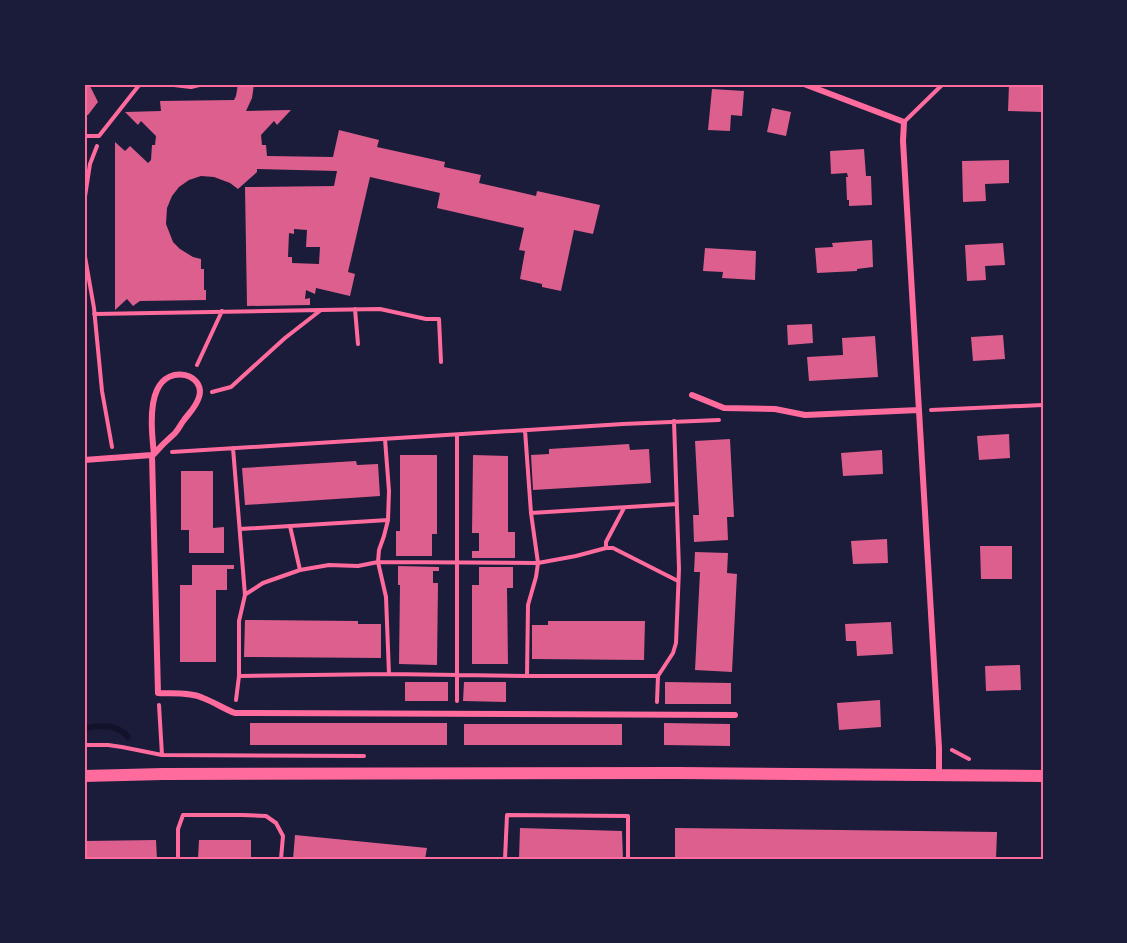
<svg xmlns="http://www.w3.org/2000/svg" width="1127" height="943" viewBox="0 0 1127 943" font-family="'Varela Round',sans-serif">
<style>
.lines{fill:none;stroke-linecap:round;stroke-linejoin:round}
.stream{stroke:#12122b;stroke-width:6}
.building{fill:#dd5f8e;fill-rule:evenodd}
.path{stroke:#ff6b9d;stroke-width:4}
.service{stroke:#ff6b9d;stroke-width:4}
.minor{stroke:#ff6b9d;stroke-width:6}
.secondary{stroke:#ff6b9d;stroke-width:12}
.neatline{fill:none;stroke:#ff6b9d;stroke-width:2}
</style>
<rect width="100%" height="100%" fill="#1b1b3a"/>
<g class="lines">
<path class="stream" d="M84,728C100,726 117,723 128,737"/>
</g>
<path class="building" d="M84,84H89L98,102L88,115H84Z
M238,84H254L252,98L246,111L291,110L277,125L274,121L261,135L262,145H266L267,156L333,157L339,130L379,140L377,147L445,162L444,167L481,175L479,183L536,196L537,191L600,205L593,234L574,230L561,291L542,287V284L520,279L525,251L519,250L524,228L437,208L440,193L370,177L348,272L355,274L350,296L316,288L315,294L306,290L305,299L310,298V305L247,306L245,187L334,186L337,171L257,169V172L238,189L230,183L214,177L201,176L189,180L179,187L172,196L167,208L166,224L173,242L180,249L193,257L201,259V269H204V290H206V300L140,301L133,306L127,299L115,310V142L125,151L130,146L148,163L151,160L152,145H155L156,136L141,121L138,125L125,112L161,111L160,101L234,100L236,96ZM294,229L307,230L306,247H320L319,264L292,263V257H288L289,233L294,234Z
M1009,84H1035V85H1043V112L1008,111Z
M712,89L744,91L742,116L731,115L730,131L708,130Z
M772,108L791,112L786,136L767,132Z
M864,149L866,176H871L872,205L849,206V200H847L846,177H848L847,173L831,174L830,151Z
M1009,160V183L985,184L986,201L963,202L962,161Z
M872,240L873,267L857,269V271L817,273L815,248L833,247L832,243Z
M1003,243L1005,265L985,266L986,280L967,281L965,245Z
M705,248L756,251L755,280L722,278L723,272L703,271Z
M812,324L813,343L788,345L787,325Z
M1003,335L1005,359L973,361L971,337Z
M875,336L878,377L809,381L807,357L843,355L842,338Z
M1009,434L1010,458L979,460L977,436Z
M730,439L734,517H727L728,540L694,542L693,515H699L695,441Z
M629,444L630,450L649,449L651,483L533,490L531,455L549,454V449Z
M882,450L883,474L843,476L841,453Z
M400,455H437V534H432V556H396V531H400Z
M473,455L508,456V532H515V558H472V551H479V533H472Z
M356,461L357,465L378,464L380,496L245,505L242,468Z
M181,471H213V528L224,527V553H189V530H181Z
M887,539L888,563L853,564L851,541Z
M980,546H1012V579H981Z
M695,552L728,553L727,573L737,574L732,672L695,670L700,572H694Z
M192,565H234V569H227V590H216V662H180V585H192Z
M398,566L439,567V571H433V583H438L437,665L399,664L400,585H398Z
M479,567H513V588H507L508,664H472V585H479Z
M245,620L358,621V624H381V658L244,657Z
M548,621H645L644,660L532,659V625H548Z
M891,622L893,654L857,656L856,641H846L845,624Z
M1020,665L1021,690L986,691L985,666Z
M405,682H448V701H405Z
M464,682H506V702L463,701Z
M665,682L731,683V704H665Z
M880,700L881,727L839,730L837,703Z
M250,723H447V745H250Z
M664,723L730,724V746L664,745Z
M464,724H622V745H464Z
M520,828L622,831L623,859H519Z
M675,828L997,832L996,859H675Z
M295,835L427,848L425,859H293Z
M156,840L157,859H84V841Z
M199,840H251V859H198Z"/>
<g class="lines">
<path class="path" d="M84,203L90,164L97,146
M84,251L94,308L102,391L112,447
M355,309L358,344
M321,310L380,309L426,319H439L441,362
M94,314L321,310L285,338L231,387L212,392
M197,365L222,311
M931,410L1043,405
M525,430L531,513L677,504
M457,435V701
M233,448L245,595L239,621V676L236,700
M172,452L623,424L719,420
M531,513L538,563L576,556L606,548V542L624,508
M388,520L384,536L379,550L378,562L386,597L389,674
M240,529L388,520L389,491L385,439
M606,548H613L678,581
M246,594L263,583L300,570L290,526
M239,676L389,674L527,676L528,605L536,577L538,563L378,562L358,566L329,565L300,570
M527,676H658
M657,702L658,676L673,653L676,643L679,569L674,421
M159,705L162,755
M84,745H108L122,747L162,755L364,756
M952,750L969,759"/>
<path class="service" d="M904,122L943,84
M84,136H99L140,84
M178,859V829L183,815H242L266,816L276,823L283,836L281,859
M505,859L507,815L628,816V859"/>
<path class="minor" d="M174,84L191,86L199,84
M804,84L904,122L903,141L939,748V775
M692,395L724,408L775,409L805,415L919,410
M154,454C160,447 166,441 173,435C178,431 180,425 184,420C190,412 196,407 199,397C206,375 169,363 157,390C149,407 152,436 154,454L152,455L158,693C172,694 190,692 203,698C214,702 224,709 235,713L735,715
M84,460L152,455"/>
<path class="secondary" d="M84,776L163,774L678,773L1043,776"/>
</g>
<rect width="1127" height="943" fill="none" stroke="#1b1b3a" stroke-width="171"/>
<rect x="86" y="86" width="956" height="772" class="neatline"/>
</svg>
